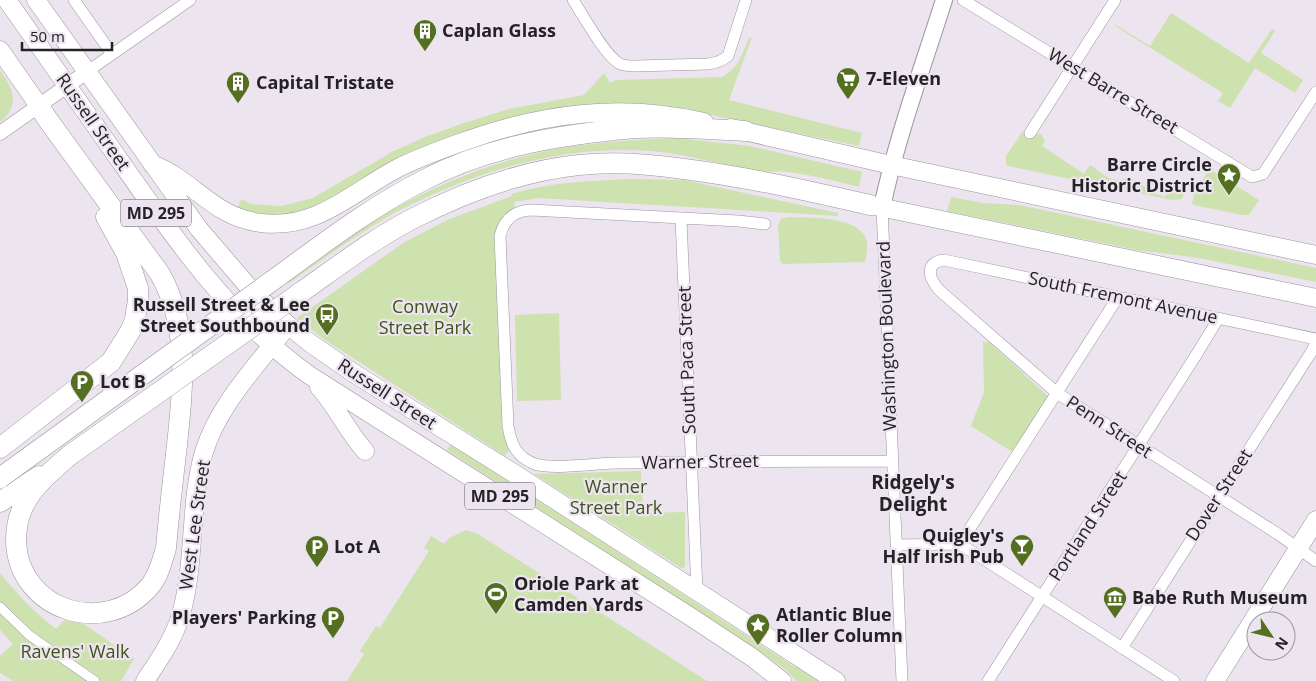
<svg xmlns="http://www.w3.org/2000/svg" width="1316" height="681" viewBox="0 0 1316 681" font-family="'Open Sans',sans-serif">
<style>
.green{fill:#cee2af}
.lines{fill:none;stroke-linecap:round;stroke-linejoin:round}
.pedestrian-casing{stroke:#9c959d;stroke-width:10}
.minor-casing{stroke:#9c959d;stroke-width:12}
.tertiary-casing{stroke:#9c959d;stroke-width:15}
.secondary-casing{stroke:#9c959d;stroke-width:18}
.primary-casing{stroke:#9c959d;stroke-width:19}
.motorway-casing{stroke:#9c959d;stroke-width:21}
.pedestrian{stroke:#fff;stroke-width:9}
.minor{stroke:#fff;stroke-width:11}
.tertiary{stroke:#fff;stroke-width:14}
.secondary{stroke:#fff;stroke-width:16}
.primary{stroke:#fff;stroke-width:18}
.motorway{stroke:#fff;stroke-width:20}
.motorway-bridge-casing{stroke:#9c959d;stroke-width:21;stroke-linecap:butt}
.motorway-bridge{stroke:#fff;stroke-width:20}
.labels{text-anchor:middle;stroke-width:4.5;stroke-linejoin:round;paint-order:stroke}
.shield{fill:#ece4ee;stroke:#615c62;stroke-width:1}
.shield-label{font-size:16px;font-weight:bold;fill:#252226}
.poi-label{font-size:18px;font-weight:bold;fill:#252226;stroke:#ece4ee;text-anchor:start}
.street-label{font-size:18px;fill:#252226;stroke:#ece4ee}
.park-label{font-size:18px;fill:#40531a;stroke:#ece4ee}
.neighbourhood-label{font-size:19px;font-weight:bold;fill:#252226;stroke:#ece4ee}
</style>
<rect width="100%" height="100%" fill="#ece4ee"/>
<path class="green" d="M1171,13L1249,63L1272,29L1275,31L1261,53L1303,80L1295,93L1255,68L1230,108L1218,101L1223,93L1115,26L1116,25L1150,46Z
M752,37L729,100L862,133L859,146L673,107L638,103L585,105L527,115L303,213L276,217L237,210L241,199L251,204L282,206L313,198L392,152L425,137L464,123L509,109L584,95L604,73L610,83L616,80L722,77C738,68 742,56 748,39Z
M0,70C13,88 21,106 0,122Z
M1023,131L1033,138L1035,135L1040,133L1045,141L1042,146L1084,174L1090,165C1106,176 1110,183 1130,178L1156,194L1165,197L1170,190L1186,192L1181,199L1172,200L1008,166L1006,164V156Z
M676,138L750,146L862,172L859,187C836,181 812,175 788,172C779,170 768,173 758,171C722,165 687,154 651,151C563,144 477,171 400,210C361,231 325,258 289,283L287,281C315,260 344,238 375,220C428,188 490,162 551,150C593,142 634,140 676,138Z
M1209,169L1259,200L1249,215H1243L1193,205L1192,203L1194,195Z
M630,179L684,180L838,213V216L538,198L514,202L515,208L499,224L495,239L504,434L509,450L505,456L325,340L297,318L403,243L447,220L512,196L511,194C549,182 591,181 630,179Z
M951,197L983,203L1019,205L1316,268V282L1199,258L1137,250L947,211Z
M788,217C809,218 861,215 867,242C868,248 866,256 865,262L783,264L780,261L778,225L781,219Z
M559,313L561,400L517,401L515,315Z
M983,342H989L1049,397L1014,453L971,426L984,392Z
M451,444L795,667L796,666L818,681H797L786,670L758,650L447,450Z
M641,471L643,513L685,512V567L681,568L534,474Z
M466,530L478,534L707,681H347L364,654L360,651L376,626L380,628L429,551L424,548L431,536L444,544L449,538Z
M0,573C17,594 35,613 56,629L64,620L84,624L134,659L121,681H13L0,673V656L13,644L0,630Z"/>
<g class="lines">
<g class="pedestrian-casing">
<path id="pedestrian" d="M0,607L29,635L95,681"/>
</g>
<g class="minor-casing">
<path id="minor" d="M74,0L112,54
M573,0C583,15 605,56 620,64C625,66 631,66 636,66L708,64C716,63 722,61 728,56L746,0
M963,0L1252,177L1263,174L1316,92
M88,71L190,0
M1030,133L1115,0
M882,207L902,681
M681,219L697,591
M765,224L738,221L531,210C514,211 504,219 500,236L508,426C511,444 516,457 535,464C552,470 598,463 618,463C710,462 801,461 893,461
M1316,339L944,260C924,263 929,278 939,290L1057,393L1278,534L1316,561
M960,544L1118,297
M896,545L960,544L1174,681
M1122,648L1312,351L1316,342
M988,681L1198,352L1218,319"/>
</g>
<g class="tertiary-casing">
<path id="tertiary" d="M0,133L88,71"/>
</g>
<g class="secondary-casing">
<path id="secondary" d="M882,207C897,137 922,69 944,0"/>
</g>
<g class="primary-casing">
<path id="primary" d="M7,0C44,52 81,105 118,158C174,238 229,318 309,375L691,617L753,658L782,681
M36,0L199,229L252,291L288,325L310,343L355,374L515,474L836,681
M0,50L39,106
M731,128L891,165L1316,255
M152,164C159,167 166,170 172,174C204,194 221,218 261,223C317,230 352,192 398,168C420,157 443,149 465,141C544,113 621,103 704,122
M870,205L1316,298
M319,387C337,407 347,431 365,451
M145,681C159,660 174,639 181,614C196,562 189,502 204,452C219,403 258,365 288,325
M1215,681L1316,520"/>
</g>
<g class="motorway-casing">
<path id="motorway" d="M39,106L48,120L160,274C190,327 183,387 177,445C173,479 169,513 166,548C162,561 159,575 150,586C106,638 19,611 16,542C16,530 18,516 24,505C34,485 54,469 70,455
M276,278C324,243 371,207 424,180C488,146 564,134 636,128C672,126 709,129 745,131
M300,293C337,267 373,239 414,218C465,192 521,171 579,165C613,161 650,164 684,169C747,177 809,191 870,205
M0,448L111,362L131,330L135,319L138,300V288L126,253L106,217
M0,502L39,476"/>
</g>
<use href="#pedestrian" class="pedestrian"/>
<use href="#minor" class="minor"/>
<use href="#tertiary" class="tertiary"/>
<use href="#secondary" class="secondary"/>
<use href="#primary" class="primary"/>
<use href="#motorway" class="motorway"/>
<g class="motorway-bridge-casing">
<path id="motorway-bridge" d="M70,455L300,293
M0,478L276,278"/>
</g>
<use href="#motorway-bridge" class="motorway-bridge"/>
</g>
<defs>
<g id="building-pin" transform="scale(1.25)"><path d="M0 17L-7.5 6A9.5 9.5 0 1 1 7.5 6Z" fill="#556f21" stroke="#ece4ee"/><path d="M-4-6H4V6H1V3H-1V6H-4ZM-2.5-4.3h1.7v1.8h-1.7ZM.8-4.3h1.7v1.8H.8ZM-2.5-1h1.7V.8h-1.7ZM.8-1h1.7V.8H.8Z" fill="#fff"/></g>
<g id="supermarket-pin" transform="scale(1.25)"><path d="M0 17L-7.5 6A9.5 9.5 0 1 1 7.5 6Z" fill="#556f21" stroke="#ece4ee"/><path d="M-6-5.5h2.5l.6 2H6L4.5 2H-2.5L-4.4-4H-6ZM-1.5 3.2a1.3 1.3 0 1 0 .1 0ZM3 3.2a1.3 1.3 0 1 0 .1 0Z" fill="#fff"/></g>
<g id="sight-pin" transform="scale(1.25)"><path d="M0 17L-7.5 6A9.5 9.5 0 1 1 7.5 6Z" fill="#556f21" stroke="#ece4ee"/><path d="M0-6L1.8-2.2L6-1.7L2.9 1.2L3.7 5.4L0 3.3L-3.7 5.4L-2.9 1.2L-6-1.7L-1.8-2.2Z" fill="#fff"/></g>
<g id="bus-pin" transform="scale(1.25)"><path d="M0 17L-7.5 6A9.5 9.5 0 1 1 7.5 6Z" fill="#556f21" stroke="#ece4ee"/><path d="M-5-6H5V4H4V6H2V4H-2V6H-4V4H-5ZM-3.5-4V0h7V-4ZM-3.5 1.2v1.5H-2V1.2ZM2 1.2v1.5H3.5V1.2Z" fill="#fff"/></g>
<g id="parking-pin" transform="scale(1.25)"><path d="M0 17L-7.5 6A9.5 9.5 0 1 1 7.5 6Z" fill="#556f21" stroke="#ece4ee"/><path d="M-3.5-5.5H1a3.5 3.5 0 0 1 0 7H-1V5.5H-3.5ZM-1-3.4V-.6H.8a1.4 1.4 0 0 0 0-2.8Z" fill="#fff"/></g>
<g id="bar-pin" transform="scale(1.25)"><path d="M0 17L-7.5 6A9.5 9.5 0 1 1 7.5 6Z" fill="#556f21" stroke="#ece4ee"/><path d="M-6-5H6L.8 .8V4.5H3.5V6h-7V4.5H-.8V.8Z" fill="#fff"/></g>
<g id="stadium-pin" transform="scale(1.25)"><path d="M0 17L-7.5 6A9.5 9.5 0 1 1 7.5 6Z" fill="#556f21" stroke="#ece4ee"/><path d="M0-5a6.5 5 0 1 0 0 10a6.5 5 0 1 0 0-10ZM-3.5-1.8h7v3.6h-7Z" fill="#fff"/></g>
<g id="museum-pin" transform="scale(1.25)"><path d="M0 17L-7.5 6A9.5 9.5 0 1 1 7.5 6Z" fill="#556f21" stroke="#ece4ee"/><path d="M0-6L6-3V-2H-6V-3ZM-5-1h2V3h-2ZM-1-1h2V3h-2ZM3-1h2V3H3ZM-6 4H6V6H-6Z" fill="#fff"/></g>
</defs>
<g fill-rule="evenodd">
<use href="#building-pin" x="425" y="31"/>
<use href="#supermarket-pin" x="848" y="79"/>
<use href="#building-pin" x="238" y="83"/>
<use href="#sight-pin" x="1229" y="175"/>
<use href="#bus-pin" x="327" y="315"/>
<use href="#parking-pin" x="82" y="382"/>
<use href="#bar-pin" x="1022" y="546"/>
<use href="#parking-pin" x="317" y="547"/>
<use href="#stadium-pin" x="496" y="594"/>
<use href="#museum-pin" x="1115" y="598"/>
<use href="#parking-pin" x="333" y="618"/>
<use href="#sight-pin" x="758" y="625"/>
</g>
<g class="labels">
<g class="shield">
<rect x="121" y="199.5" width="70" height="27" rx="4"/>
<rect x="465" y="482.5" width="70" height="27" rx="4"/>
</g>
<g class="shield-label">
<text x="156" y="219">MD 295</text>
<text x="500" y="502">MD 295</text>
</g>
<g class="poi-label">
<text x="442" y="37">Caplan Glass</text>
<text x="866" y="85">7-Eleven</text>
<text x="256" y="89">Capital Tristate</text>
<text x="1212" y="171" text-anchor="end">Barre Circle<tspan x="1212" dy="21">Historic District</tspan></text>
<text x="310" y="311" text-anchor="end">Russell Street &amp; Lee<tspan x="310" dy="21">Street Southbound</tspan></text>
<text x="100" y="388">Lot B</text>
<text x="1004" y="542" text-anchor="end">Quigley's<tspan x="1004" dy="21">Half Irish Pub</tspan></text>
<text x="334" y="553">Lot A</text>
<text x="514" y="590">Oriole Park at<tspan x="514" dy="21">Camden Yards</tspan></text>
<text x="1132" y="604">Babe Ruth Museum</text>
<text x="776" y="621">Atlantic Blue<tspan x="776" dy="21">Roller Column</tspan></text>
<text x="316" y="624" text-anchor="end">Players' Parking</text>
</g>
<g class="street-label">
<text transform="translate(1113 91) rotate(31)" y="6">West Barre Street</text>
<text transform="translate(93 122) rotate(55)" y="6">Russell Street</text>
<text transform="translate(1123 298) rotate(12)" y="6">South Fremont Avenue</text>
<text transform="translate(887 336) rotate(-92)" y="6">Washington Boulevard</text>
<text transform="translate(687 360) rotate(-92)" y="6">South Paca Street</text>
<text transform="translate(387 394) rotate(33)" y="6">Russell Street</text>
<text transform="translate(1109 427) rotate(33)" y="6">Penn Street</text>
<text transform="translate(700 462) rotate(-1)" y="6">Warner Street</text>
<text transform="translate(1219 495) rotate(-57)" y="6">Dover Street</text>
<text transform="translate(195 525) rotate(-82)" y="6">West Lee Street</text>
<text transform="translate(1088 526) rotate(-57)" y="6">Portland Street</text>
</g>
<g class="park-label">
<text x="425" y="313">Conway<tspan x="425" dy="21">Street Park</tspan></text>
<text x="616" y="493">Warner<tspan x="616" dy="21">Street Park</tspan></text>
<text x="75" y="658">Ravens' Walk</text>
</g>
<g class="neighbourhood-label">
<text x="913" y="489">Ridgely's<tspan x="913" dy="22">Delight</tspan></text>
</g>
</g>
<g transform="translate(1271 636) rotate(125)"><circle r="24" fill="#ece4ee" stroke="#9c969e"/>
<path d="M0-4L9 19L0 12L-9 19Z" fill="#556f21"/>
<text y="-8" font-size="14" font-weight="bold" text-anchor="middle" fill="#252226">N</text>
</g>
<path d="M22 42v8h90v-8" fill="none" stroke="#252226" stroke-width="2.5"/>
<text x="30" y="42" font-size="15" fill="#252226" stroke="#ece4ee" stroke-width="4" paint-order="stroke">50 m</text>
</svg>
